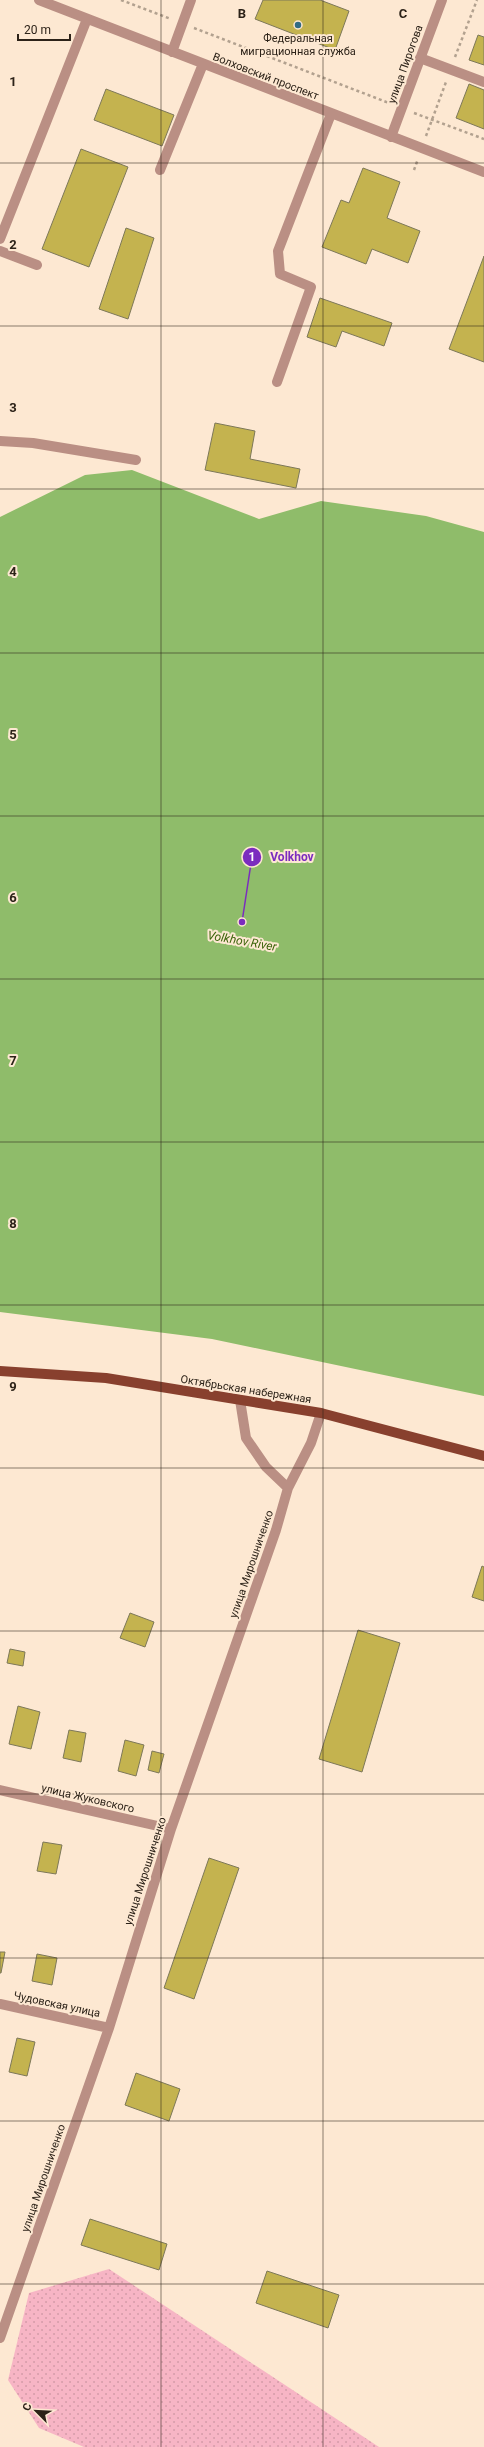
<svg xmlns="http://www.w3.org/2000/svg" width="484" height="2447" viewBox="0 0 484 2447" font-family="Roboto,sans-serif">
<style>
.grass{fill:url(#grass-dots)}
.water{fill:#8fbc6a}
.building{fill:#c4b34f;stroke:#7d7859}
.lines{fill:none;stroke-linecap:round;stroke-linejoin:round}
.path{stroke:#b2a18f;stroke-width:2.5;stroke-dasharray:3 3;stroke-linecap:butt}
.minor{stroke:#ba8f84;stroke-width:10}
.major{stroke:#88402e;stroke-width:10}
.grid{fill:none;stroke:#2c2218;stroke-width:1;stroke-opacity:0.55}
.poi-dot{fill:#326b84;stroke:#fde8d2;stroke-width:1.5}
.labels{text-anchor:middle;stroke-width:4;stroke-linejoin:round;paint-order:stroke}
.poi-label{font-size:11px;fill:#2c2218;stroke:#fde8d2}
.street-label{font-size:11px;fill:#2c2218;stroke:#fde8d2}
.water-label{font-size:12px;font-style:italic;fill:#3c640b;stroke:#fde8d2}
.grid-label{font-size:13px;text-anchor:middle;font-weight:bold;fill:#2c2218;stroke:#fde8d2;stroke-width:4;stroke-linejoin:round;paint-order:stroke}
.leader{fill:none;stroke:#7b2cbf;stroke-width:1.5}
.callout-dot{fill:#7b2cbf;stroke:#fde8d2;stroke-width:1.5}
.mark-label{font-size:12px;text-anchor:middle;font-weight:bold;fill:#fff}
.callout-label{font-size:12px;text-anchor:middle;font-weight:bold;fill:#7b2cbf;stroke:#fde8d2;stroke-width:4;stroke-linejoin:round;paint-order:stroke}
</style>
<defs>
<pattern id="grass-dots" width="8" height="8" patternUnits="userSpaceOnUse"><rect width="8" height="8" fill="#f7b5c5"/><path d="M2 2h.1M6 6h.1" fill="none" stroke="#d49ba8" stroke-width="1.8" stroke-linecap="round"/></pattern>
</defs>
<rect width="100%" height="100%" fill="#fde8d2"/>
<path class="grass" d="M109,2269L379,2447H84L39,2428L8,2380L29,2293Z"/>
<path class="water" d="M132,470L259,519L321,501L426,516L484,532V1396L212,1339L0,1312V517L85,475Z"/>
<path class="building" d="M263,0H320L349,11L335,50L255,19Z
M478,35L484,37V65L469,60Z
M469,84L484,90V129L456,118Z
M106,89L174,115L162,146L94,120Z
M81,149L128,167L89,267L42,249Z
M363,168L400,182L387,218L420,231L408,263L372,249L366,264L322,247L341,200L349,203Z
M126,228L154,238L128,319L99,309Z
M484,256V362L449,349Z
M320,298L392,323L384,346L342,331L336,347L307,337Z
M215,423L255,431L250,459L300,469L296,488L205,470Z
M482,1566L484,1567V1601L472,1597Z
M130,1613L154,1622L145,1647L120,1638Z
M358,1630L400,1643L362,1772L319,1759Z
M10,1649L25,1652L23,1666L7,1663Z
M18,1706L40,1712L31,1749L9,1744Z
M69,1730L86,1733L81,1762L63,1758Z
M125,1740L144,1745L136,1776L118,1771Z
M152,1751L164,1754L159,1773L148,1770Z
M43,1842L62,1845L56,1874L37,1871Z
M209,1858L239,1868L194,1999L164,1988Z
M0,1952H5L1,1973H0Z
M37,1954L57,1958L52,1985L32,1981Z
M17,2038L35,2042L27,2076L9,2072Z
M136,2073L180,2089L169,2121L125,2105Z
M90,2219L167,2244L159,2270L81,2245Z
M267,2271L339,2295L328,2328L256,2303Z"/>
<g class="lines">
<path class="path" d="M121,0L171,19
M194,28L389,103
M455,57L477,0
M414,113L484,139
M426,136L446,82
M414,170L418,159"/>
<path class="minor" d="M39,0L484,172
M172,52L191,0
M420,58L484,82
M391,137L442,0
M160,170L203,64
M0,239L87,19
M0,251L37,265
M277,382L311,287L280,274L278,251L331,114
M0,441L33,443L136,460
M240,1400L246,1438L266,1467L288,1488
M0,1790L171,1829
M0,2004L109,2028
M0,2338L109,2028L171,1829L276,1530L288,1488L311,1443L321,1413"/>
<path class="major" d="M0,1371L106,1378L321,1413L484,1456"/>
</g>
<path class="grid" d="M161,0V2447M323,0V2447M0,163H484M0,326H484M0,489H484M0,653H484M0,816H484M0,979H484M0,1142H484M0,1305H484M0,1468H484M0,1631H484M0,1794H484M0,1958H484M0,2121H484M0,2284H484"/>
<circle class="poi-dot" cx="298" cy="25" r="4"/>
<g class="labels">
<g class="poi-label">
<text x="298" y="42">Федеральная<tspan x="298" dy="13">миграционная служба</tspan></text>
</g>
<g class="street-label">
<text transform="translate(405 64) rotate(-70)" y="4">улица Пирогова</text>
<text transform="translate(266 76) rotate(21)" y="4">Волховский проспект</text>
<text transform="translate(246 1389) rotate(9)" y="4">Октябрьская набережная</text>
<text transform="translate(251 1564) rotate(-71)" y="4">улица Мирошниченко</text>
<text transform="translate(88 1798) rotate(13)" y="4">улица Жуковского</text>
<text transform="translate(145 1871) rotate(-72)" y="4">улица Мирошниченко</text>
<text transform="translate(57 2004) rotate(12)" y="4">Чудовская улица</text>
<text transform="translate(43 2178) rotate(-71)" y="4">улица Мирошниченко</text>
</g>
<g class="water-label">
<text transform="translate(242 941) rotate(10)" y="4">Volkhov River</text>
</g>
</g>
<g class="grid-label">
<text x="242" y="18">B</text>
<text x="403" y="18">C</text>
<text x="13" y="86">1</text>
<text x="13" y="249">2</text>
<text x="13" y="412">3</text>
<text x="13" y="576">4</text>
<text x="13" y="739">5</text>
<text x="13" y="902">6</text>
<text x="13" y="1065">7</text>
<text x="13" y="1228">8</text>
<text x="13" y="1391">9</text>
</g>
<path class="leader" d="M242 922L252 857"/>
<g class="callout-dot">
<circle cx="242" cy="922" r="4"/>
<circle cx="252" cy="857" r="10"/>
</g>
<g class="mark-label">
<text x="252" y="861">1</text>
</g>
<g class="callout-label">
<text x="292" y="861">Volkhov</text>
</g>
<g transform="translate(36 2411) rotate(294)" stroke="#fde8d2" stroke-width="3" paint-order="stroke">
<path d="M0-3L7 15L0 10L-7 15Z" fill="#2c2218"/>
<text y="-6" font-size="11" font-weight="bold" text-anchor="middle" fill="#2c2218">С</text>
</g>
<path d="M18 34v6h52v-6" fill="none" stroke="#2c2218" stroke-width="2"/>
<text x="24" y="34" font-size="12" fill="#2c2218" stroke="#fde8d2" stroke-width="3" paint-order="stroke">20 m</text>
</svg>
